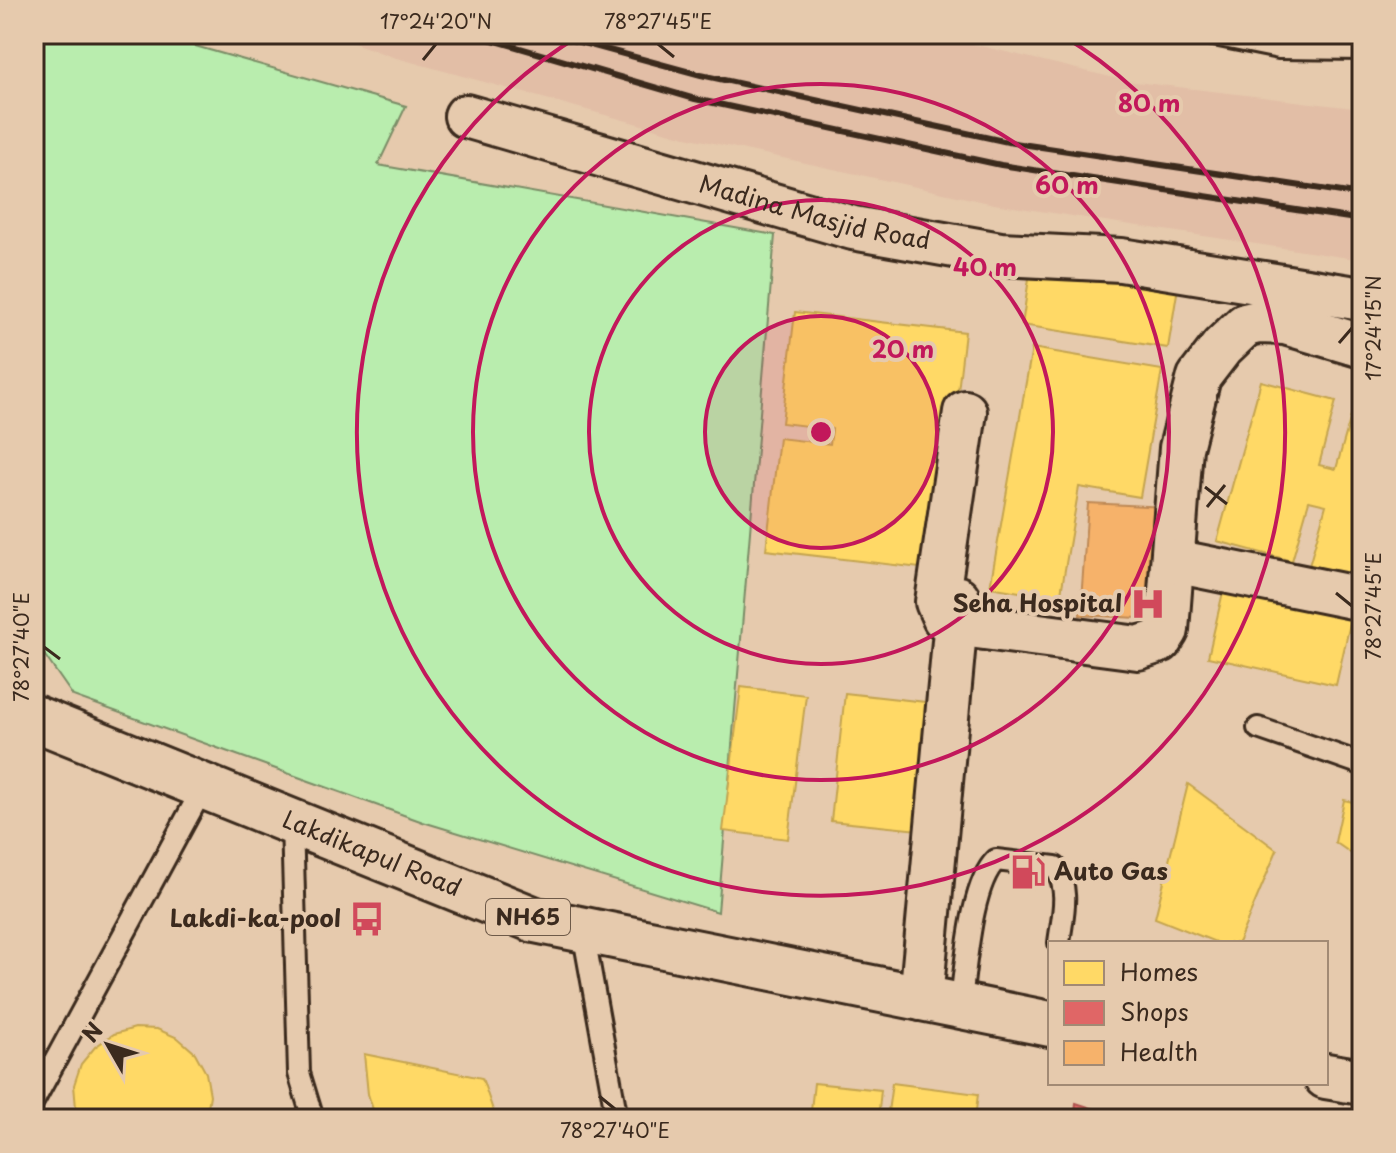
<svg xmlns="http://www.w3.org/2000/svg" width="1396" height="1153" viewBox="0 0 1396 1153" font-family="'Playpen Sans',sans-serif">
<style>
.built{fill:#e2bea6}
.green{fill:#b9edae;stroke:#7a8c66;stroke-width:2}
.homes{fill:#ffd966;stroke:#c4a450;stroke-width:2}
.shops{fill:#e06666;stroke:#ae5450;stroke-width:2}
.health{fill:#f6b26b;stroke:#be8954;stroke-width:2}
.lines{fill:none;stroke-linecap:round;stroke-linejoin:round}
.lane-casing{stroke:#3b2a1e;stroke-width:26}
.street-casing{stroke:#3b2a1e;stroke-width:48}
.highway-casing{stroke:#3b2a1e;stroke-width:50}
.lane{stroke:#e6caad;stroke-width:20}
.street{stroke:#e6caad;stroke-width:42}
.highway{stroke:#e6caad;stroke-width:44}
.rail{stroke:#3b2a1e;stroke-width:6}
.ticks{fill:none;stroke:#3b2a1e;stroke-width:3}
.ring{fill:none;stroke:#c2185b;stroke-width:4}
.labels{text-anchor:middle;stroke-width:8;stroke-linejoin:round;paint-order:stroke}
.shield{fill:#e6caad;stroke:#6e5a49;stroke-width:2}
.shield-label{font-size:22px;font-weight:bold;fill:#3b2a1e}
.street-label{font-size:24px;fill:#3b2a1e;stroke:#e6caad}
.poi-label{font-size:24px;font-weight:bold;fill:#3b2a1e;stroke:#e6caad;text-anchor:end}
.centre{fill:#c2185b;stroke:#e6caad;stroke-width:4}
.ring-label{font-size:24px;text-anchor:middle;font-weight:bold;fill:#c2185b;stroke:#e6caad;stroke-width:8;stroke-linejoin:round;paint-order:stroke}
.neatline{fill:none;stroke:#3b2a1e;stroke-width:3}
.ticks-label{font-size:20px;text-anchor:middle;fill:#3b2a1e}
</style>
<rect width="100%" height="100%" fill="#e6caad"/>
<filter id="ink" filterUnits="userSpaceOnUse"><feTurbulence type="fractalNoise" baseFrequency=".0125" numOctaves="2"/><feDisplacementMap in="SourceGraphic" scale="16" xChannelSelector="R" yChannelSelector="G"/><feConvolveMatrix kernelMatrix="1 2 1 2 8 2 1 2 1" color-interpolation-filters="sRGB"/></filter>
<g filter="url(#ink)">
<path class="built" d="M329,34H931L1127,81L1362,109V260L994,204L686,137L393,57Z"/>
<path class="green" d="M34,34H153L406,106L378,165L775,235L718,912L423,822L73,696L34,640Z"/>
<path class="homes" d="M1031,265L1178,287L1168,348L1022,325Z
M795,312L965,332L937,570L766,550L779,438L830,444L832,429L782,423Z
M1032,348L1162,370L1140,497L1079,487L1060,599L990,587Z
M1261,381L1336,401L1319,465L1336,469L1353,409L1362,411V581L1309,566L1326,505L1309,501L1292,561L1217,541Z
M1223,592L1351,619L1336,685L1208,657Z
M741,687L806,695L788,839L723,831Z
M845,693L943,704L928,831L831,821Z
M1188,784L1277,850L1238,943H1218L1155,918Z
M1344,800L1362,804V861L1335,842Z
M135,1028L157,1029L178,1038L195,1053L206,1073L210,1095L206,1119H77L74,1085L81,1064L95,1047L114,1034Z
M364,1054L482,1078L496,1119H376L368,1094Z
M814,1083L881,1090L878,1119H810Z
M892,1083L978,1094L975,1119H887Z"/>
<path class="shops" d="M1076,1103L1125,1119H1074Z"/>
<path class="health" d="M1088,503L1165,507L1158,619L1080,615Z"/>
<g class="lines">
<g class="lane-casing">
<path id="lane" d="M1209,34L1279,48L1362,49
M1258,728L1362,764
M292,822L299,1073L313,1119
M583,931L617,1119
M960,1007C966,969 970,885 996,860L1055,867C1071,890 1062,917 1059,943
M34,1100L204,786"/>
</g>
<g class="street-casing">
<g id="street">
<path id="s1" d="M466,116L853,228L1000,254L1121,260L1362,299"/>
<path d="M965,412L937,602L944,618L954,624L1138,648L1160,641L1167,630L1181,448L1199,377L1222,347L1245,325L1258,322L1285,323L1362,346"/>
<path d="M1174,561L1362,599"/>
<path d="M921,999L958,598"/>
</g>
</g>
<g class="highway-casing">
<g id="highway">
<path id="s2" d="M34,718L535,920L1050,1024"/>
<path d="M1326,1076L1362,1082"/>
</g>
</g>
<use href="#lane" class="lane"/>
<use href="#street" class="street"/>
<use href="#highway" class="highway"/>
<path class="rail" d="M472,34L695,99L1001,165L1362,220
M550,34L701,75L1008,142L1362,195"/>
</g>
</g>
<path class="ticks" d="M658,44L674,57M423,60L436,44M1339,343L1352,328M1205,487L1227,504M1207,507L1225,485M1336,593L1352,606M44,647L60,659M599,1096L615,1109"/>
<circle cx="821" cy="432" r="116" fill="#c2185b" fill-opacity=".12"/>
<g class="ring">
<circle cx="821" cy="432" r="116"/>
<circle cx="821" cy="432" r="232"/>
<circle cx="821" cy="432" r="348"/>
<path d="M1060 34A464 464 0 1 1 582 34"/>
</g>
<defs>
<g id="hospital-bare" transform="scale(2.76)"><path d="M-5-5h3v3.5h4V-5h3V5h-3V1.5h-4V5h-3Z" fill="#d1495b" stroke="#e6caad" stroke-width="2.5" paint-order="stroke"/></g>
<g id="fuel-bare" transform="scale(2.76)"><path d="M-5.5-6h7V0h2V4h1.3V-2.5L3-4.5l.8-.8L6-3V5H2.5V1h-1V6h-7ZM-4.2-4.7v3.2H.2V-4.7Z" fill="#d1495b" stroke="#e6caad" stroke-width="2.5" paint-order="stroke"/></g>
<g id="bus-bare" transform="scale(2.76)"><path d="M-5-6H5V4H4V6H2V4H-2V6H-4V4H-5ZM-3.5-4V0h7V-4ZM-3.5 1.2v1.5H-2V1.2ZM2 1.2v1.5H3.5V1.2Z" fill="#d1495b" stroke="#e6caad" stroke-width="2.5" paint-order="stroke"/></g>
</defs>
<g fill-rule="evenodd">
<use href="#hospital-bare" x="1148" y="604"/>
<use href="#fuel-bare" x="1028" y="872"/>
<use href="#bus-bare" x="367" y="919"/>
</g>
<g class="labels">
<rect class="shield" x="486" y="899" width="84" height="36" rx="6"/>
<g class="shield-label">
<text x="528" y="925">NH65</text>
</g>
<g class="street-label">
<text dy="8" stroke="none"><textPath href="#s1" startOffset="362">Madina Masjid Road</textPath></text>
<text dy="8" stroke="none"><textPath href="#s2" startOffset="364">Lakdikapul Road</textPath></text>
</g>
<g class="poi-label">
<text x="1122" y="612">Seha Hospital</text>
<text x="1054" y="880" text-anchor="start">Auto Gas</text>
<text x="341" y="927">Lakdi-ka-pool</text>
</g>
</g>
<circle cx="821" cy="432" r="12" class="centre"/>
<g class="ring-label">
<text x="1149" y="112">80 m</text>
<text x="1067" y="194">60 m</text>
<text x="985" y="276">40 m</text>
<text x="903" y="358">20 m</text>
</g>
<rect width="1396" height="1153" fill="none" stroke="#e6caad" stroke-width="88"/>
<rect x="1048" y="941" width="280" height="144" fill="#e6caad" stroke="#a28a74" stroke-width="2"/>
<rect x="1064" y="961" width="40" height="24" fill="#ffd966" stroke="#a28a74" stroke-width="2"/>
<text x="1120" y="981" font-size="24" fill="#3b2a1e">Homes</text>
<rect x="1064" y="1001" width="40" height="24" fill="#e06666" stroke="#a28a74" stroke-width="2"/>
<text x="1120" y="1021" font-size="24" fill="#3b2a1e">Shops</text>
<rect x="1064" y="1041" width="40" height="24" fill="#f6b26b" stroke="#a28a74" stroke-width="2"/>
<text x="1120" y="1061" font-size="24" fill="#3b2a1e">Health</text>
<g transform="translate(108 1045) rotate(309)" stroke="#e6caad" stroke-width="6" paint-order="stroke">
<path d="M0-6L14 30L0 20L-14 30Z" fill="#3b2a1e"/>
<text y="-12" font-size="22" font-weight="bold" text-anchor="middle" fill="#3b2a1e">N</text>
</g>
<rect x="44" y="44" width="1308" height="1065" class="neatline"/>
<g class="ticks-label">
<text x="436" y="29">17°24'20"N</text>
<text x="658" y="29">78°27'45"E</text>
<text transform="translate(1374 328) rotate(-90)" y="7">17°24'15"N</text>
<text transform="translate(1374 606) rotate(-90)" y="7">78°27'45"E</text>
<text transform="translate(22 647) rotate(-90)" y="7">78°27'40"E</text>
<text x="615" y="1138">78°27'40"E</text>
</g>
</svg>
